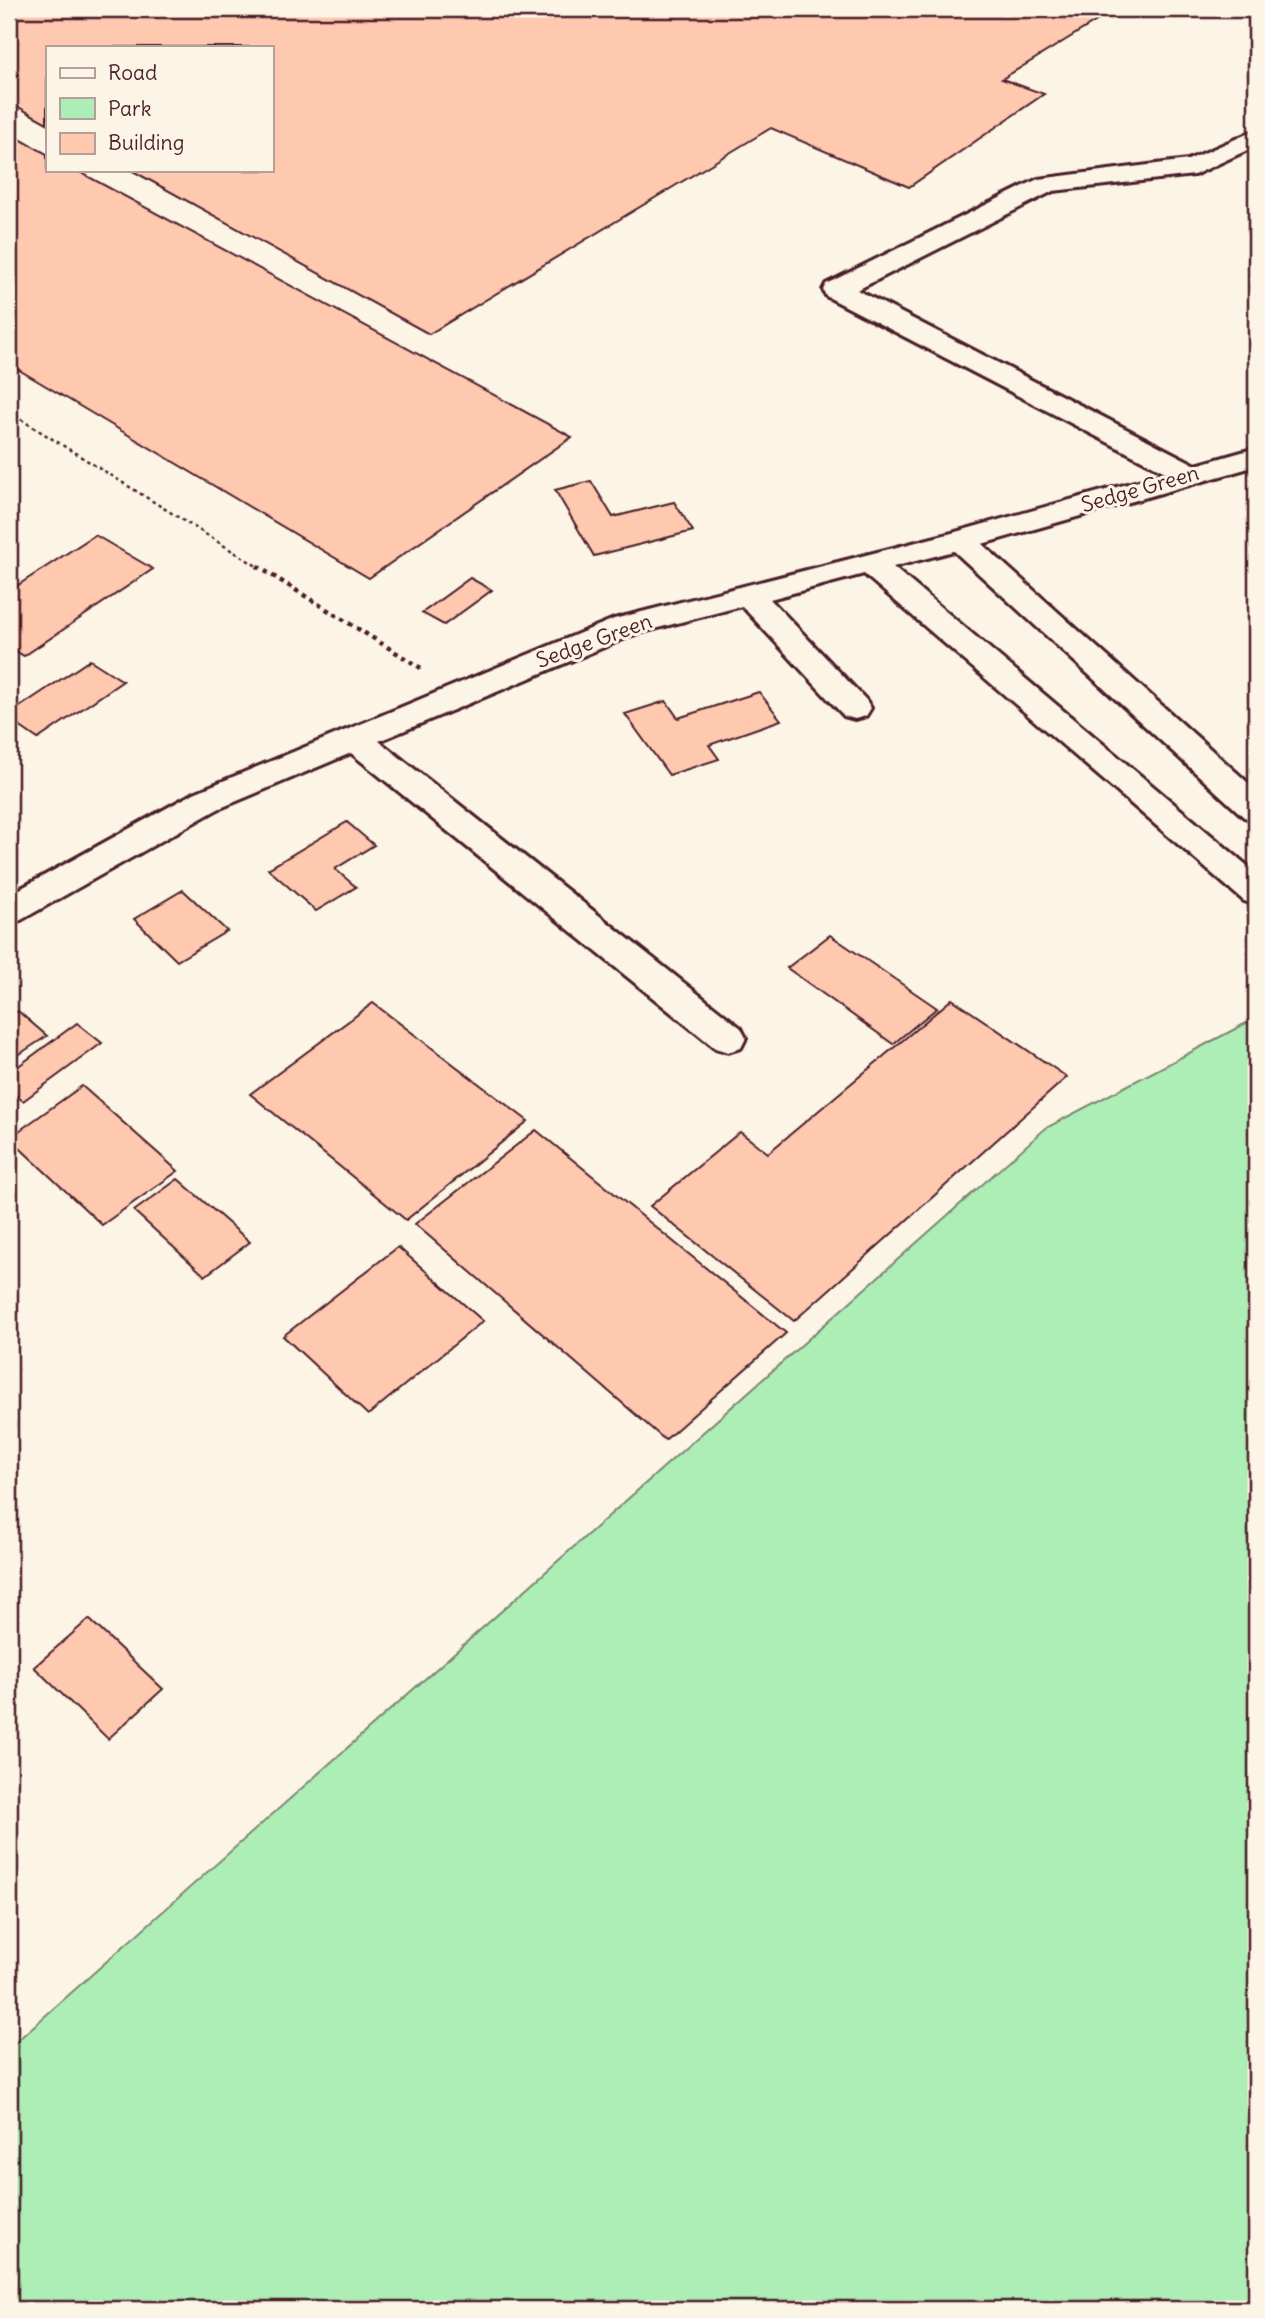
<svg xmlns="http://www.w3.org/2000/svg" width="1265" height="2318" viewBox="0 0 1265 2318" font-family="Delius,sans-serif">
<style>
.green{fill:#adeeb6;stroke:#7c8670;stroke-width:2}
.building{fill:#ffc9b0;stroke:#4a1f2b;stroke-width:2}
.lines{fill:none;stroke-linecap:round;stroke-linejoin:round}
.minor-casing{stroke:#4a1f2b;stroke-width:6}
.path-far1{stroke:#4a1f2b;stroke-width:2.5;stroke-dasharray:3.5 3.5;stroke-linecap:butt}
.path{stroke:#4a1f2b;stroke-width:4.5;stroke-dasharray:4.5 4.5;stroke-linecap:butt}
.minor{fill:#fcf5e5;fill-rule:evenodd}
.labels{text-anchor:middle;stroke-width:6;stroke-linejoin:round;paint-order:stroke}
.street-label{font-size:21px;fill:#4a1f2b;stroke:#fcf5e5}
</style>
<rect width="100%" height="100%" fill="#fcf5e5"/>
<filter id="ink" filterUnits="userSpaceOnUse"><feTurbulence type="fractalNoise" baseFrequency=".0143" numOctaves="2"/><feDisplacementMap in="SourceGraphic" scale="14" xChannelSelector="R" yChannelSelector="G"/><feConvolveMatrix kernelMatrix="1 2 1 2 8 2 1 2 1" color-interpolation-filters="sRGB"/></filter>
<g filter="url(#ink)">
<path class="green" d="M1256,1018V2309H9V2048L1046,1128Z"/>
<path class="building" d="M9,9H1116L1002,79L1044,94L909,187L771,128L429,334L131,170H271V47H47V123L9,102Z
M9,133L47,154V170H76L572,437L369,578L9,364Z
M591,481L613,517L674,502L693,531L594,556L555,490Z
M95,535L153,569L24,656L9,647V591Z
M470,578L492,590L444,625L422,613Z
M90,660L123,681L38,739L9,719V714Z
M759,692L781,720L709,745L719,759L669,775L625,714L666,701L678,718Z
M347,822L374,845L335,869L356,887L316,911L268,869Z
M183,890L227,931L177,961L134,919Z
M830,935L937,1008L893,1044L787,968Z
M952,999L1067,1077L794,1321L650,1206L740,1132L768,1153Z
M373,1003L528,1121L406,1220L250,1094Z
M18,1011L47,1036L9,1061V1017Z
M77,1023L102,1043L23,1101L9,1090V1073Z
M82,1086L178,1171L102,1225L9,1138Z
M536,1130L786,1333L665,1440L415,1224Z
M178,1179L250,1242L205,1276L134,1211Z
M398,1247L483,1321L368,1415L283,1336Z
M89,1619L163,1689L108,1739L34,1667Z"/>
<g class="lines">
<g class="minor-casing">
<path id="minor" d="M1256,130V146L1194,175L1053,191L857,290L1196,465L1256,448V466L982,544L1256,790V821L1244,817L954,551L893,567L1256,873V905L1244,901L864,574L770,599L866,700L871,708L866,716L855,719L844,716L742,606L635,634L379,741L741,1028L746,1038L741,1048L728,1052L715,1048L351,753L218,809L21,920L9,924V895L194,793L614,619L952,533L1167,473L826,296L823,290L826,284L1038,179L1188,160Z"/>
</g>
<path class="path-far1" d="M9,412L260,568"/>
<path class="path" d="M257,566L421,668"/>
<use href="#minor" class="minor"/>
</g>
</g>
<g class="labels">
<g class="street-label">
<text transform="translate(1140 489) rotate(-16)" y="7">Sedge Green</text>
<text transform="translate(594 641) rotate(-20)" y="7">Sedge Green</text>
</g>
</g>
<rect width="1265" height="2318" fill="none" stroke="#fcf5e5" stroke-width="35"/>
<rect x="18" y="18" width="1230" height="2283" fill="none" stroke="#4a1f2b" stroke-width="2.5" filter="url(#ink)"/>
<rect x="46" y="46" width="228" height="126" fill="#fcf5e5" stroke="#b59f9b" stroke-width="2"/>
<rect x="60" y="68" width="35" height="10" fill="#fcf5e5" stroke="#b59f9b" stroke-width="2"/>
<text x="108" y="80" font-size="21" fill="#4a1f2b">Road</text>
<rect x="60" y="98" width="35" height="21" fill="#adeeb6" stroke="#b59f9b" stroke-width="2"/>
<text x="108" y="116" font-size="21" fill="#4a1f2b">Park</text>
<rect x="60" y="133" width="35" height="21" fill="#ffc9b0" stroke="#b59f9b" stroke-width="2"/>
<text x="108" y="150" font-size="21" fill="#4a1f2b">Building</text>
</svg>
